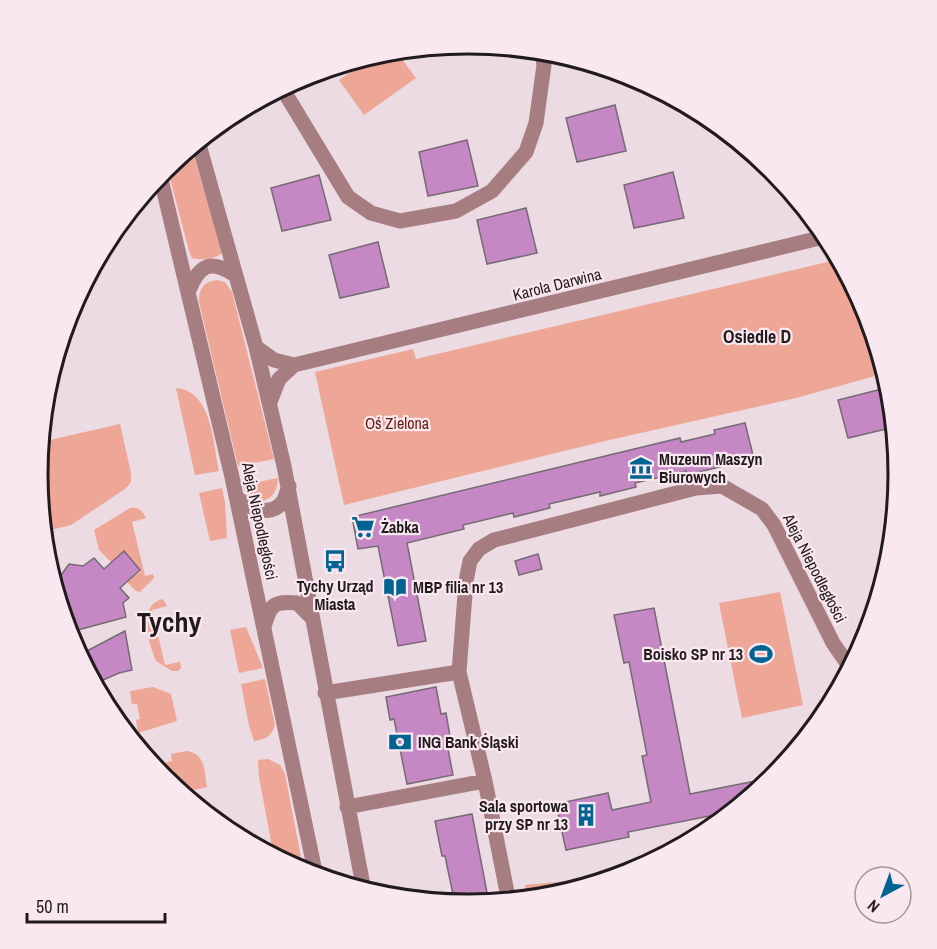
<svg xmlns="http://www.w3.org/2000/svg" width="937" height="949" viewBox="0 0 937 949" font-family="'Archivo Narrow',sans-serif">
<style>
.green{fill:#eea696}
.building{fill:#c588c5;stroke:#766a75;stroke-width:1.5}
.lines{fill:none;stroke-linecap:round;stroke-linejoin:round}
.minor{stroke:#a67e82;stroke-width:15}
.labels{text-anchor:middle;stroke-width:4.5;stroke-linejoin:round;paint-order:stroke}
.street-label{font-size:16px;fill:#211b1e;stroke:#fae8f0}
.park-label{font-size:16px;fill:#67190b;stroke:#fae8f0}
.poi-label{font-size:16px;font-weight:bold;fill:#211b1e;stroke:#fae8f0;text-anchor:start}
.neighbourhood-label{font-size:18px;font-weight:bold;fill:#211b1e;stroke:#fae8f0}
.town-label{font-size:28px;font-weight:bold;fill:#211b1e;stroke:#fae8f0}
.rim{fill:none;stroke:#211b1e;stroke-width:3}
</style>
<rect width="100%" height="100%" fill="#ecdbe2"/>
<path class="green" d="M396,51L416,78L364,115L339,80L377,54Z
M191,147L223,252C217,259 201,261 192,258L189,251L167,167Z
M840,259L867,310L886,373L796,398L605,441L344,505L315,372L413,349L416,359Z
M217,280L225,282L232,292L274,459L238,466L199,302C199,289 203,282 217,280Z
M176,388C212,391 213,442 219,471L195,475Z
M120,424L131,473V482L125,489L71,525L43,532L38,474L41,442Z
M278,478C277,490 274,497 263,501L249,498L242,485Z
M222,488L225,502L227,538L210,541L199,493Z
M130,508C139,507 142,510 146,518L132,522L145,576L153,574L154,578L140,592L136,591L127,582L141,571L124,552L113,564L99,550L94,530Z
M780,592L803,705L742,718L719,603Z
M163,599L167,606L152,610L165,665L180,662L181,668L178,671H172L156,661C149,644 136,605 163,599Z
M246,627L263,668L239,673L230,630Z
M265,679L275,725C271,737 266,739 254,741L249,726L241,684Z
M153,687L171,694L177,721L138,733L136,720L140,719L137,704H132L130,691Z
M187,751C206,754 204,771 207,787L194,790L198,807L163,779L147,759L153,765L172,761L171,754Z
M268,759L280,765L285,774L304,873L274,857L259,777L258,760Z
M623,876L552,897L528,900L525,885Z"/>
<path class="building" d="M615,105L626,151L577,162L566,118Z
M467,140L478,186L428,196L419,152Z
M673,172L684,218L634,228L624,185Z
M319,175L331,220L282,231L271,188Z
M526,208L537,253L487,264L477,220Z
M378,242L389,287L340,298L329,255Z
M890,387L895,427L848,438L838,400Z
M745,423L753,455L722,463L723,466L687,475L686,471L635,483L636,487L600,496V492L549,504L550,508L514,517L513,513L463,525L464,529L407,543L426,641L398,646L378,546L358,549L352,517L680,438L681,442L715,434L714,430Z
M124,551L140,570L120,588L129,598L123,603L126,617L74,631L68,610L60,607L54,585L69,564L83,566L94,558L104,569Z
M538,554L542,569L519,575L515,561Z
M654,608L690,794L775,777L735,811L628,832L629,837L566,850L556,804L608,793L612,810L651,802L642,756L647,755L629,662L624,663L614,615Z
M125,631L132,670L119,673L94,684L79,655Z
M436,687L441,714L446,713L452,748L448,749L453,775L407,784L394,719L390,720L386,697Z
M472,814L489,903L468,905L455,904L445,856H442L435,821Z"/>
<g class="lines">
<path class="minor" d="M282,88L348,197L371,213L400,221L456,211L492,191L526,152L536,123L544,65L542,51
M198,141L256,347L284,466L364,891
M160,175L232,477L316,876
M189,290C200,264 211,259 235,275
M256,347L274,360L294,365
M270,402L279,379L294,365L828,236
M236,497C249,508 272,519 284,500C286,496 287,490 289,486
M264,627C270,605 273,601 297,603L313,619
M325,693L459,672
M347,807L485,781
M509,902L485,781L459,672L466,581L470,561L479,549L494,540L696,488L722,486L762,509L774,525L833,643L851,669"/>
</g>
<defs>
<g id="museum-bare" transform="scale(1.8)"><path d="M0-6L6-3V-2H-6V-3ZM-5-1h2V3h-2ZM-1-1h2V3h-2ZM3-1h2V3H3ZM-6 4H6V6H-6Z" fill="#006493" stroke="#fae8f0" stroke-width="2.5" paint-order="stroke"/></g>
<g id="supermarket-bare" transform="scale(1.8)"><path d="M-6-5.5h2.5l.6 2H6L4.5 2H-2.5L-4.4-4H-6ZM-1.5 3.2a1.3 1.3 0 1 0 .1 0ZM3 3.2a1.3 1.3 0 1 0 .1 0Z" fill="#006493" stroke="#fae8f0" stroke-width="2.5" paint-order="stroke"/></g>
<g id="bus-bare" transform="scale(1.8)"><path d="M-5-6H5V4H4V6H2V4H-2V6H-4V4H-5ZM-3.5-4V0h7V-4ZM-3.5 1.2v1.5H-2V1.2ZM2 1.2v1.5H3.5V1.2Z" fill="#006493" stroke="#fae8f0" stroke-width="2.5" paint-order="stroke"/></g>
<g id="library-bare" transform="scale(1.8)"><path d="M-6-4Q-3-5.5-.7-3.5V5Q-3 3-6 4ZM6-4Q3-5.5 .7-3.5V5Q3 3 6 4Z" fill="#006493" stroke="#fae8f0" stroke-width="2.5" paint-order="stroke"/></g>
<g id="stadium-bare" transform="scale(1.8)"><path d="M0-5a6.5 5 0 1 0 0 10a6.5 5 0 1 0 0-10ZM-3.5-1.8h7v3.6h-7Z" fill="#006493" stroke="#fae8f0" stroke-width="2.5" paint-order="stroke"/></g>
<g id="bank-bare" transform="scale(1.8)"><path d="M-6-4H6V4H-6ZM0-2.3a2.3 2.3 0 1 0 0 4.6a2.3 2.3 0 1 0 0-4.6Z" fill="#006493" stroke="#fae8f0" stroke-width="2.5" paint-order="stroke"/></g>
<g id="building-bare" transform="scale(1.8)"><path d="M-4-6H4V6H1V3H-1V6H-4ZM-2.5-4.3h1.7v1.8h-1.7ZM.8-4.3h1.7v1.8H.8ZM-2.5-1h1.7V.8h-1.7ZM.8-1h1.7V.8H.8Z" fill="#006493" stroke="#fae8f0" stroke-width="2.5" paint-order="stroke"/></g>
</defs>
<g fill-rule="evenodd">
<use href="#museum-bare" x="641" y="468"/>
<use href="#supermarket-bare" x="363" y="527"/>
<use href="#bus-bare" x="335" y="561"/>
<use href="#library-bare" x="395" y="587"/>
<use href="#stadium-bare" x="761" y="654"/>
<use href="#bank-bare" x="400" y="742"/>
<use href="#building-bare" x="586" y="815"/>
</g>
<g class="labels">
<g class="street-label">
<text transform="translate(557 284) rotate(-14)" y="6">Karola Darwina</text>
<text transform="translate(260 521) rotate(78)" y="6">Aleja Niepodległości</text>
<text transform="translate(815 568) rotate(63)" y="6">Aleja Niepodległości</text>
</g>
<g class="park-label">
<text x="397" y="429">Oś Zielona</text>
</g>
<g class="poi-label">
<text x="659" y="465">Muzeum Maszyn<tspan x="659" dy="18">Biurowych</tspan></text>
<text x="381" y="533">Żabka</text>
<text x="335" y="592" text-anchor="middle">Tychy Urząd<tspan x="335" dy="18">Miasta</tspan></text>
<text x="413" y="593">MBP filia nr 13</text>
<text x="743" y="660" text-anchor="end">Boisko SP nr 13</text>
<text x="418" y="748">ING Bank Śląski</text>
<text x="568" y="812" text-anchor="end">Sala sportowa<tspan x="568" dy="18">przy SP nr 13</tspan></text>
</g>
<g class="neighbourhood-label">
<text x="757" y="343">Osiedle D</text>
</g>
<g class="town-label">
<text x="169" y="632">Tychy</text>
</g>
</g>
<path d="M0 0H937V949H0ZM48 474a420 420 0 1 1 840 0a420 420 0 1 1-840 0Z" fill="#fae8f0" fill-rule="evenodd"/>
<path class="rim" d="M48 474a420 420 0 1 1 840 0a420 420 0 1 1-840 0Z"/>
<g transform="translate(883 895) rotate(221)"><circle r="28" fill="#fae8f0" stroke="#a3969c" stroke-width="1.5"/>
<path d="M0-4.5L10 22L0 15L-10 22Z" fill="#006493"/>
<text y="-9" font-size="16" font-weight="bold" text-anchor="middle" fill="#211b1e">N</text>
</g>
<path d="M27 913v9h138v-9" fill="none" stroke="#211b1e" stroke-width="3"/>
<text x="36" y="913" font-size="18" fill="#211b1e" stroke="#fae8f0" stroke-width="4.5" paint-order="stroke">50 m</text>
</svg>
